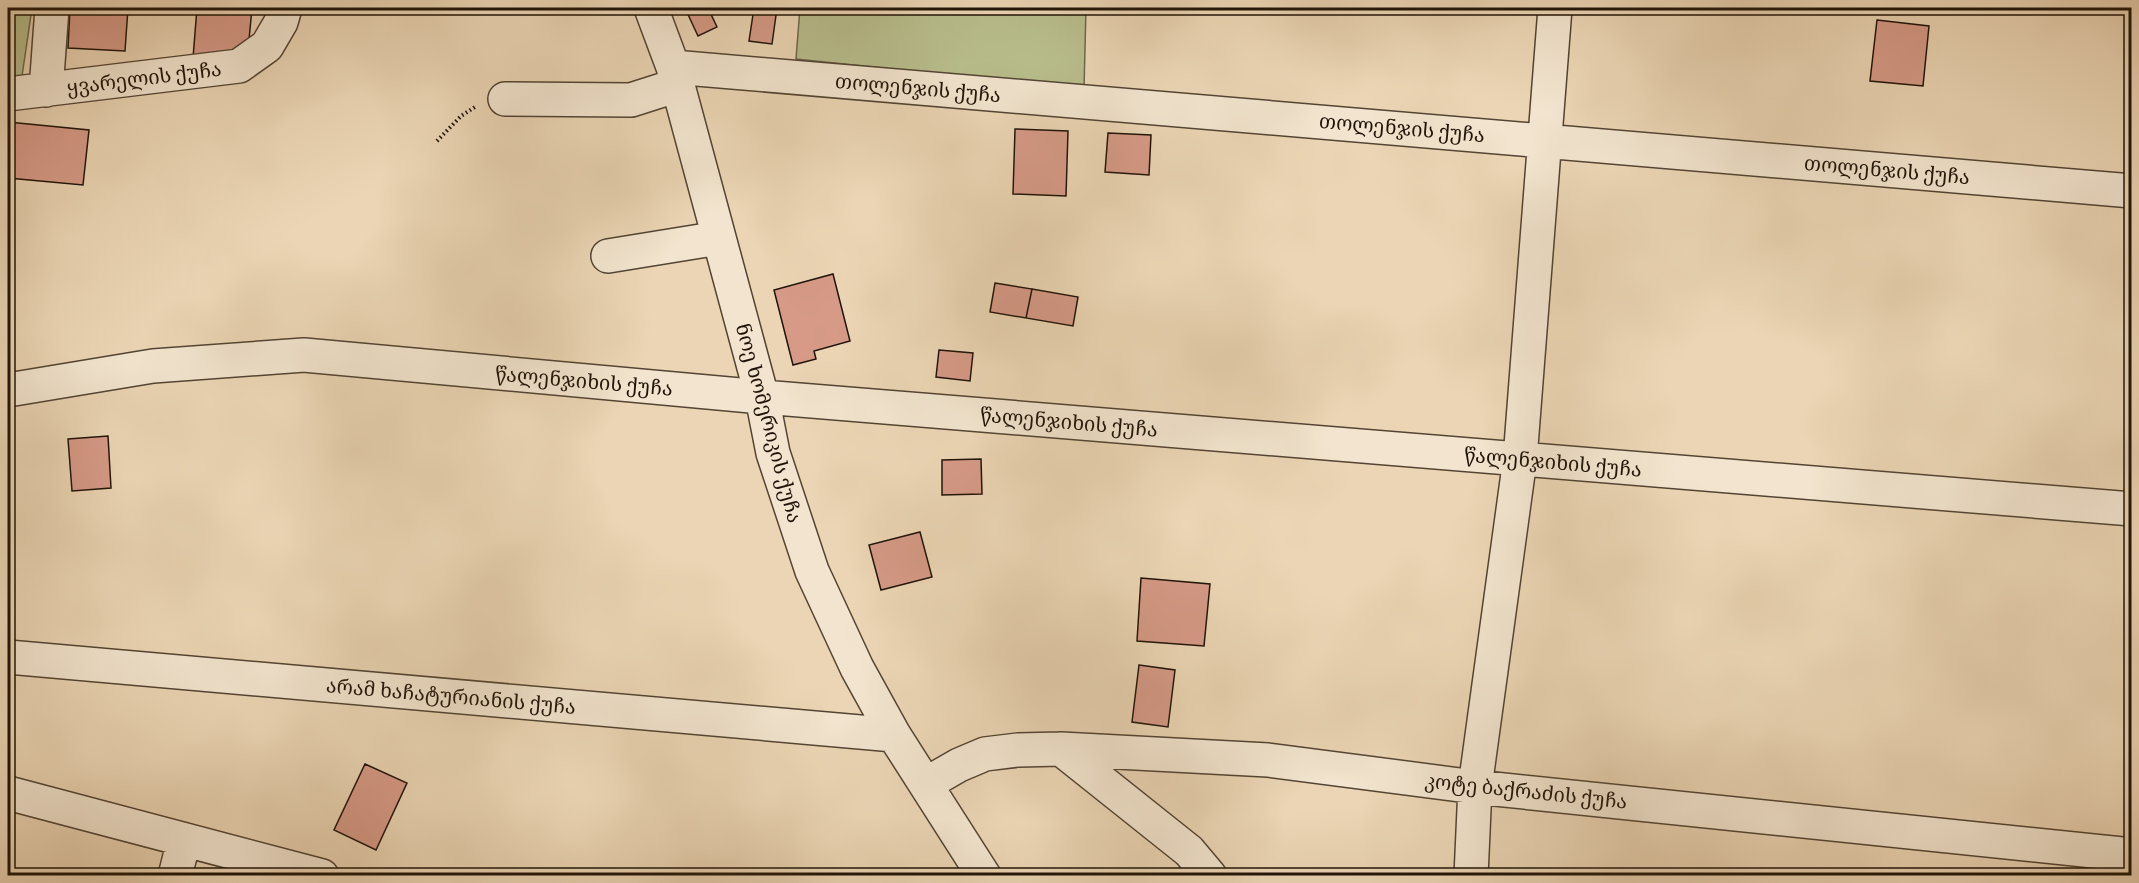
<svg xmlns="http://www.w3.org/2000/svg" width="2139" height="883" viewBox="0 0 2139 883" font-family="'Libre Bodoni','Noto Serif Georgian',serif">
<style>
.green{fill:#b8bd8c;stroke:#6c684a;stroke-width:1.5}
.building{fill:#d69a87;stroke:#201408;stroke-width:1.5}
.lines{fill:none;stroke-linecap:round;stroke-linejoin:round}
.minor-casing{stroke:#534433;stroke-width:36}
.path{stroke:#201408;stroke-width:4;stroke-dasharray:1.5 3;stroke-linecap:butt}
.minor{stroke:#f2e4ce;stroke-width:33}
.labels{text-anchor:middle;stroke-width:4.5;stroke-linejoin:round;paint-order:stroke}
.street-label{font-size:20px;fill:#201408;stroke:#f2e4ce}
</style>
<rect width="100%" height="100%" fill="#ebd5b4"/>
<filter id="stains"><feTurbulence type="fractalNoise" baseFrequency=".00333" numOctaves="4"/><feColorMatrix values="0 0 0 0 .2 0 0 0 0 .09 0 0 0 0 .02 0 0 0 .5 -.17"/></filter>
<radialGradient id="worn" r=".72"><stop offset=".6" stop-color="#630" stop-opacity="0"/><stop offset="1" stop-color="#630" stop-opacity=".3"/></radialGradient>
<path class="green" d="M8,8H32L22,76L8,79Z
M800,8H1086L1084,89L796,59Z"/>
<path class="building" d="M70,8H128L125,51L68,48Z
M197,8H252L247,61L193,58Z
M685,8H708L717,27L698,36Z
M754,8H777L772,44L749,41Z
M1877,20L1929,26L1923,86L1870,81Z
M8,122L89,130L83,185L8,178Z
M1015,129L1068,131L1066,196L1013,194Z
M1108,133L1151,135L1149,175L1105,172Z
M833,274L850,341L814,351L816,359L793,365L774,290Z
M995,283L1032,289L1026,318L990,312Z
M1032,289L1078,297L1073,326L1026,318Z
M939,350L973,353L970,381L936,377Z
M108,436L111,488L72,491L68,439Z
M981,459L982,494L942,495V460Z
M920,532L932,577L881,590L869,545Z
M1141,578L1210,584L1204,646L1137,641Z
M1139,665L1175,670L1168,727L1132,722Z
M365,764L407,783L376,850L334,830Z"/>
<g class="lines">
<g class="minor-casing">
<path id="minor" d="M651,8L673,67L762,397L773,453L812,571L857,668L894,735L984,876
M673,67L2132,191
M46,90L52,8
M8,94L239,66L267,46L281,22L285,8
M505,99L631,100L678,85
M608,256L719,238
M8,390L153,366L304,355L762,397L2132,509
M8,657L894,735
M1061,749L1189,851L1210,876
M926,784L959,765L985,754L1018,750L1061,749L1268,760L1475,787L2132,855
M8,793L322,876
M175,876L184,840
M1471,876L1475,787L1520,459L1555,8"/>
</g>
<path class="path" d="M437,141L461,116L475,107"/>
<use href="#minor" class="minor"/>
</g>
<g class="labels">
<g class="street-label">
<text transform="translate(144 78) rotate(-7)" y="7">ყვარელის ქუჩა</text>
<text transform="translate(918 88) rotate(5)" y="7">თოლენჯის ქუჩა</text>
<text transform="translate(1402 128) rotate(5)" y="7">თოლენჯის ქუჩა</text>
<text transform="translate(1887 170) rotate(5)" y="7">თოლენჯის ქუჩა</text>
<text transform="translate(584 381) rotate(5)" y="7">წალენჯიხის ქუჩა</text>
<text transform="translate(1069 422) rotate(5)" y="7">წალენჯიხის ქუჩა</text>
<text transform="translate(769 423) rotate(75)" y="7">ნოე ხომერიკის ქუჩა</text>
<text transform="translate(1553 462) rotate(5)" y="7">წალენჯიხის ქუჩა</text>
<text transform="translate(451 696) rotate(5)" y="7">არამ ხაჩატურიანის ქუჩა</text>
<text transform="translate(1526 791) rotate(6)" y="7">კოტე ბაქრაძის ქუჩა</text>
</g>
</g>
<rect width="2139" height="883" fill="none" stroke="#ebd5b4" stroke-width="30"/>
<rect x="9" y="9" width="2121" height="865" fill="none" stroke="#201408" stroke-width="3"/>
<rect x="15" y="15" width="2109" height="853" fill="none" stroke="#201408" stroke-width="1.5"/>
<rect width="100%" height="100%" filter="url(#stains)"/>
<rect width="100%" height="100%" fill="url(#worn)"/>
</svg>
